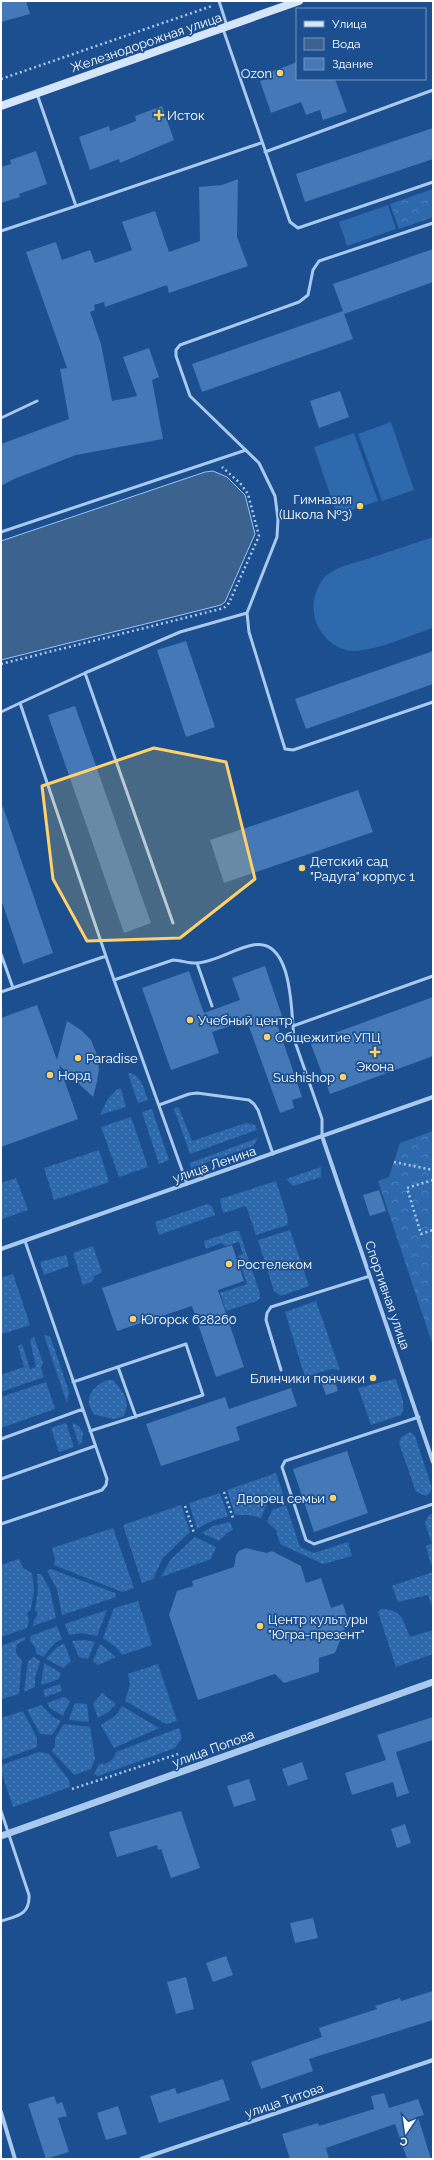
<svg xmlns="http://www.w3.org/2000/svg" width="434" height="2160" viewBox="0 0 434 2160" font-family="Raleway,sans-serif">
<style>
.grass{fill:url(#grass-dots)}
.forest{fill:url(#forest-crowns)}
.pitch{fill:#2e69ad}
.water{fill:#3c6290;stroke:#9cc4f0}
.building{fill:#4478b7}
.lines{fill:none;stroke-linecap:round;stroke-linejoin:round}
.path{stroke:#a9c9ee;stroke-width:2.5;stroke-dasharray:2 3;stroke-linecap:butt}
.service{stroke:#a9c9ee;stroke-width:3}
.minor{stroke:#a9c9ee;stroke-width:4}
.tertiary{stroke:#a9c9ee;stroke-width:7}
.secondary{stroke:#d6e6fa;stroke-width:8}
.marked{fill:#ffd166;fill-opacity:0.2;stroke:#ffd166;stroke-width:3;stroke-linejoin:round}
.poi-dot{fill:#ffd166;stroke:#1b4f8f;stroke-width:1.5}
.labels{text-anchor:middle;stroke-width:3.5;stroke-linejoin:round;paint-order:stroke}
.street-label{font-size:13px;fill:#fff;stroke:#1b4f8f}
.poi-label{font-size:13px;fill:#fff;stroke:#1b4f8f;text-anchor:start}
</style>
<defs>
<pattern id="grass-dots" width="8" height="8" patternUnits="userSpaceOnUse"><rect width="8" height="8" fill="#2e69ad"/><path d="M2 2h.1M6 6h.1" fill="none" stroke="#4d80b9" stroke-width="1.8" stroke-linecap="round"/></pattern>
<pattern id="forest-crowns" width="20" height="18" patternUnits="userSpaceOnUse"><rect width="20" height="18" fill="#2e69ad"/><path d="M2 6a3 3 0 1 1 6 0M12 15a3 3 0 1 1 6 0" fill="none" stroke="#4d80b9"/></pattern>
</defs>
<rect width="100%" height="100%" fill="#1b4f8f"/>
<path class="grass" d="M130,1073C142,1076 144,1089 148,1100L138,1103L128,1074Z
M117,1089H121L126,1107L100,1115L107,1100Z
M176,1107L179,1108L192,1141L246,1123L255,1125L257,1130L190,1154L174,1109Z
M152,1109L169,1160L159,1164L142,1112Z
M131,1117L148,1167L119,1177L101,1127Z
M258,1138L253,1146L191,1168L190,1163Z
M99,1150L109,1182L54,1200L44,1168Z
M321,1167V1177L293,1186L286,1179Z
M16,1178L28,1210L2,1219L1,1183Z
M276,1181L288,1219L287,1225L256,1235L246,1206L223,1213L220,1199Z
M207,1204L212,1206L215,1215L159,1235L155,1222Z
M290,1230L309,1286L281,1296L274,1291L258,1240Z
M234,1231H239L260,1294V1298L257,1301L226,1311L220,1293L247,1284L238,1256L243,1254L239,1242L226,1246L221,1243L206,1249L204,1241Z
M93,1246L102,1272L94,1276L93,1281L83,1285L73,1253Z
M66,1255L69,1266L44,1275L40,1262Z
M13,1274L30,1325L2,1334L1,1278Z
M316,1301L340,1370L331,1369L305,1377L285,1312Z
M44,1335L49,1336L51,1339L69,1392L67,1403Z
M34,1337L43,1363L41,1368L44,1377L1,1392V1375L24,1367L18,1346L22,1344L30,1369L36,1367L30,1340Z
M394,1379L396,1380C400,1392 407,1404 401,1415L371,1425L358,1388Z
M108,1380H113C123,1392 131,1400 124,1416L114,1419L95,1415C81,1400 93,1385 108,1380Z
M46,1382L55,1409L1,1428V1397Z
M66,1423L74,1447L59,1452L51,1428Z
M72,1423L79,1426L83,1433L82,1442L79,1445Z
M410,1432L415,1436L432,1488L430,1493L426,1496L416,1492L399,1443L401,1437Z
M276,1473L284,1497L267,1503L261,1518L249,1515H235L227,1490Z
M220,1493L228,1516L209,1522L197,1529L189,1503Z
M181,1505L190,1532L163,1558L153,1579L142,1583L123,1525Z
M286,1505L300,1547L314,1553L348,1542L352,1556L323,1564L280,1544L276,1530L267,1522L272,1510Z
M433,1513V1564L431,1565L426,1546L432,1543L425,1524L428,1516Z
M230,1522L233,1530L227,1533L219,1541L202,1533L213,1526Z
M113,1528L134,1588L122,1592L54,1565L55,1559L52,1548Z
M195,1537L216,1547L211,1559L161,1577L171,1559Z
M19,1559L23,1568L32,1573L34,1590L31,1610L27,1613L29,1620L27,1628L1,1637V1565Z
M51,1569L115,1593L116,1597L62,1615L57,1589L47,1571Z
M433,1572V1609L428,1595L398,1602L392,1586Z
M37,1574H41L50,1590L56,1618L33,1626L34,1620L38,1614L35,1610L38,1590Z
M138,1601L152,1645L122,1655L117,1648L103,1638L114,1608Z
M381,1609C403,1610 402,1619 410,1637L433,1630V1654L396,1667L378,1612Z
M107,1610L97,1636L81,1633L69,1635L65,1624Z
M57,1626L62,1639L55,1643L43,1657L36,1653L35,1647L30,1641L31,1636Z
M25,1637V1640L17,1644C15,1651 16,1656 22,1660L19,1694L2,1699L1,1646Z
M85,1640L95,1642L88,1659L79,1657L72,1641Z
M64,1643L71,1661L63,1668L46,1659L56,1648Z
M100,1644L116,1657L98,1665L93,1661Z
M34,1657L40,1661L35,1678V1687L24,1692L28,1661Z
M44,1663L61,1673L59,1679L41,1685Z
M158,1664L177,1721L166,1724L125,1701L130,1684L128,1674Z
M60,1684L62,1691L45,1697L43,1690Z
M102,1693L116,1704L108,1712L98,1718L93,1704Z
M64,1697L70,1701L63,1716L50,1708L47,1703Z
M75,1703L87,1704L89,1722L69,1720Z
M41,1705L53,1717L61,1721L52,1735L40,1734L27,1710Z
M122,1706L159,1728L114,1748L101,1725L116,1715Z
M23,1711L37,1738V1747L1,1760V1718Z
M64,1724L90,1727L95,1759L91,1769L74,1775L52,1751L55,1746V1738Z
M179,1728L182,1738L175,1748L98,1776L94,1774L99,1764C109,1764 113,1761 116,1752Z
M39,1752L49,1754L69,1780L70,1787L13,1807L1,1771V1765Z"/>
<path class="forest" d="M433,189V217L399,229L390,204Z
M433,1131V1346L378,1181L389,1177L400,1143Z"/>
<path class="pitch" d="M388,205L396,229L347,246L339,222Z
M391,422L414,490L382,501L358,434Z
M354,433L378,501L337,515L314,447Z
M433,537V628C410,635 379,650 354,651C334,651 316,632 314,613C312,600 317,584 327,575C338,566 354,563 367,559C389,552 411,544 433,537Z"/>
<path class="water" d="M213,471L227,477L245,495L255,534L225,602L221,605L1,660V541L205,472Z"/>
<path class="building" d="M1,1H26L30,14L1,22Z
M297,62V79H335L347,112L323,120L320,110L306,115L301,102L271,113L260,81L273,77L271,72Z
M162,106L174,140L120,163L119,159L90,170L79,137L109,126L110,131L136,121L135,116Z
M433,128V159L305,202L296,174Z
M36,151L47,184L19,194L20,197L1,203V167L11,164L10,160Z
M238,179L237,237L248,266L169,293L167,285L105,307L104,302L94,305L95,310L90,312L101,344L112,401L137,396L123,357L149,348L159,377L152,380L163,439L76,455L14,479L1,486V444L69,419L60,369L67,368L26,252L56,242L62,260L90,250L95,263L132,250L122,222L155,211L169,252L200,241L199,187L222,185Z
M433,249V282L344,314L333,284Z
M343,311L353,339L202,392L192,364Z
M340,391L349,417L319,428L310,401Z
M186,641L215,727L186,737L157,650Z
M433,651V684L306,729L295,699Z
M75,706L151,923L124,933L48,715Z
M358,790L373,832L224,883L210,840Z
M1,807H3L53,953L23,964L1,899Z
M265,966L282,1016L275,1018L302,1097L292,1100L294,1108L280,1113L247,1021L212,1032L219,1053L171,1070L142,988L189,971L204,1013L240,1000L232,978Z
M433,997V1056L330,1094L310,1042Z
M37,1005L57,1060L67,1021L81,1030L91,1040L97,1055L99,1068L97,1082L93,1097L59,1065L78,1119L1,1147V1018Z
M379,1190L386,1211L370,1216L363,1195Z
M232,1245L244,1281L218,1290L244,1367L216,1377L192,1306L117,1331L102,1288Z
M333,1374L338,1391L326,1395L320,1378Z
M291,1388L297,1406L236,1427L240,1440L161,1466L146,1424L225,1397L229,1409Z
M347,1451L368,1513L314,1532L293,1469Z
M246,1548L267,1553L272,1551L301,1566L306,1583L321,1578L331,1608L343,1604L348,1621L335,1653L319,1658V1672L284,1683L275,1674L198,1700L169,1615L177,1591L193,1586L192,1581L234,1567L236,1555L239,1551Z
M433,1717V1740L396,1752L409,1793L397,1797L393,1782L352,1795L345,1773L386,1760L377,1735Z
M302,1762L308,1779L288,1786L282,1769Z
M249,1779L256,1800L234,1807L227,1786Z
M181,1811L200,1868L171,1878L161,1849L158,1850L157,1845L117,1857L109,1832Z
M405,1824L411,1843L397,1848L391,1829Z
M313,1918L318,1938L295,1943L290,1923Z
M226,1956L233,1975L213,1982L206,1963Z
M186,1977L194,2009L176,2014L167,1982Z
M433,1991V2020L309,2059L313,2071L261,2089L251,2062L322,2037L319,2028L377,2009L375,2006L400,1998L401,2001Z
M223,2079L230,2100L159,2123L150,2096L175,2088L177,2094Z
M384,2093L389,2108L418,2099L424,2115L418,2117L431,2159H407L395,2124L326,2148L329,2159H290L282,2134L318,2123L319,2126L374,2109L371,2096Z
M54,2096L57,2104L62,2102L67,2116L58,2118L69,2152L46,2159L28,2104Z
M118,2106L127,2134L106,2140L97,2113Z"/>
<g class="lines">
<path class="path" d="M1,79L212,6
M1,664L224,608L229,603L259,536L248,494L240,483L222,467
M394,1162L433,1170
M433,1180L407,1188L421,1234L433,1230
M224,1492L233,1518
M185,1506L194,1533
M72,1789L178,1754"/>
<path class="service" d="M219,1L227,26
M223,29L290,222L298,228L433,182
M37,94L76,206L261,143
M265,152L433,90
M433,223L319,261L313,270L308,295L299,302L180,345L176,350V356L190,396L259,463L275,496L278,519L277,537L247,613L249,632L285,749L293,750L433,702
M1,231L76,206
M1,418L37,401
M1,532L246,450
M85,673L180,632L247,613
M1,712L20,703
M173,923L85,673L20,703L114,980L187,1184
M1,954L13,988
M197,963L212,1006
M114,980L173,960C181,960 190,964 197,963C214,962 236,948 253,945C290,938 291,1002 293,1026
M1,992L106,956
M159,1105L189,1094L197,1093L249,1100L254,1104L258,1110L273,1154
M322,1136V1119L294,1039L293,1026L433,976
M118,1367L136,1417
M281,1370L266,1320L267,1313L271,1307L370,1276
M73,1382L186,1344L203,1395L90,1431
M419,1417L285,1461L282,1467L306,1540L314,1544L433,1504
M1,1439L83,1409
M1,1479L95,1446
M1,1524L102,1490L106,1485L107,1479L25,1241
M1,1811L29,1895C30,1915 17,1916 1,1921"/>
<path class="minor" d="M322,1136L433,1462
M1,1249L433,1097
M1,2112L15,2159
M141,2159L433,2060"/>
<path class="tertiary" d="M1,1836L433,1682"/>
<path class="secondary" d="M1,106L299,1"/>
</g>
<path class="marked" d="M154,748L226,762L255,879L180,938L87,941L53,879L42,786Z"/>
<g class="poi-dot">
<circle cx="280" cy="73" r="4"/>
<path d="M157 109h4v4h4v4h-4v4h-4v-4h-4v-4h4z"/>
<circle cx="360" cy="506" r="4"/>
<circle cx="302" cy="868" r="4"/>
<circle cx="190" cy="1020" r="4"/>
<circle cx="267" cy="1037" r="4"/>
<path d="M373 1046h4v4h4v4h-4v4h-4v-4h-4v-4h4z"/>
<circle cx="78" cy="1058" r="4"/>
<circle cx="50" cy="1075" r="4"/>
<circle cx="343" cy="1077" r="4"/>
<circle cx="229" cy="1264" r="4"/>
<circle cx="133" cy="1319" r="4"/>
<circle cx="373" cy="1378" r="4"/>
<circle cx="333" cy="1498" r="4"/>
<circle cx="260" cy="1626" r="4"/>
</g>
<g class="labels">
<g class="street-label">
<text transform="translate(146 42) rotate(-19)" y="5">Железнодорожная улица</text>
<text transform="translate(214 1164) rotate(-19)" y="5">улица Ленина</text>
<text transform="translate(388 1295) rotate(71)" y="5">Спортивная улица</text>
<text transform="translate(213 1748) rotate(-20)" y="5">улица Попова</text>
<text transform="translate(284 2100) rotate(-19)" y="5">улица Титова</text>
</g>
<g class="poi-label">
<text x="272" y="78" text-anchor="end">Ozon</text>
<text x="167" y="120">Исток</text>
<text x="352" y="504" text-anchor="end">Гимназия<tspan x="352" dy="15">(Школа №3)</tspan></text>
<text x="310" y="866">Детский сад<tspan x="310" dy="15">"Радуга" корпус 1</tspan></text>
<text x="198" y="1025">Учебный центр</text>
<text x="275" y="1042">Общежитие УПЦ</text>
<text x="86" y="1063">Paradise</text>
<text x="375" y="1071" text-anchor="middle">Экона</text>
<text x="58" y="1080">Норд</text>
<text x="335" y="1082" text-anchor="end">Sushishop</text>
<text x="237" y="1269">Ростелеком</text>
<text x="141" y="1324">Югорск 628260</text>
<text x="365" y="1383" text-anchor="end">Блинчики пончики</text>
<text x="325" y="1503" text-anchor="end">Дворец семьи</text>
<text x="268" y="1624">Центр культуры<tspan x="268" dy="15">"Югра-презент"</tspan></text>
</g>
</g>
<rect width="434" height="2160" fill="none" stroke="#ffffff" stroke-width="4"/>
<rect x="296" y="8" width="130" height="72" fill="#1b4f8f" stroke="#7695bc"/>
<rect x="304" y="21" width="20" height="6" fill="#d6e6fa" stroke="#7695bc"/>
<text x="332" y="28" font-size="12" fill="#ffffff">Улица</text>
<rect x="304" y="38" width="20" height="12" fill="#3c6290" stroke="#7695bc"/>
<text x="332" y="48" font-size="12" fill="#ffffff">Вода</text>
<rect x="304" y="58" width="20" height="12" fill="#4478b7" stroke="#7695bc"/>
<text x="332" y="68" font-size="12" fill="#ffffff">Здание</text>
<g transform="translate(406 2132) rotate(193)" stroke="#1b4f8f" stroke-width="3" paint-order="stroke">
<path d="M0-3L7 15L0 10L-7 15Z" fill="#ffffff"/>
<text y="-6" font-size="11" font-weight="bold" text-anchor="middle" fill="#ffffff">С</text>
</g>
</svg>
